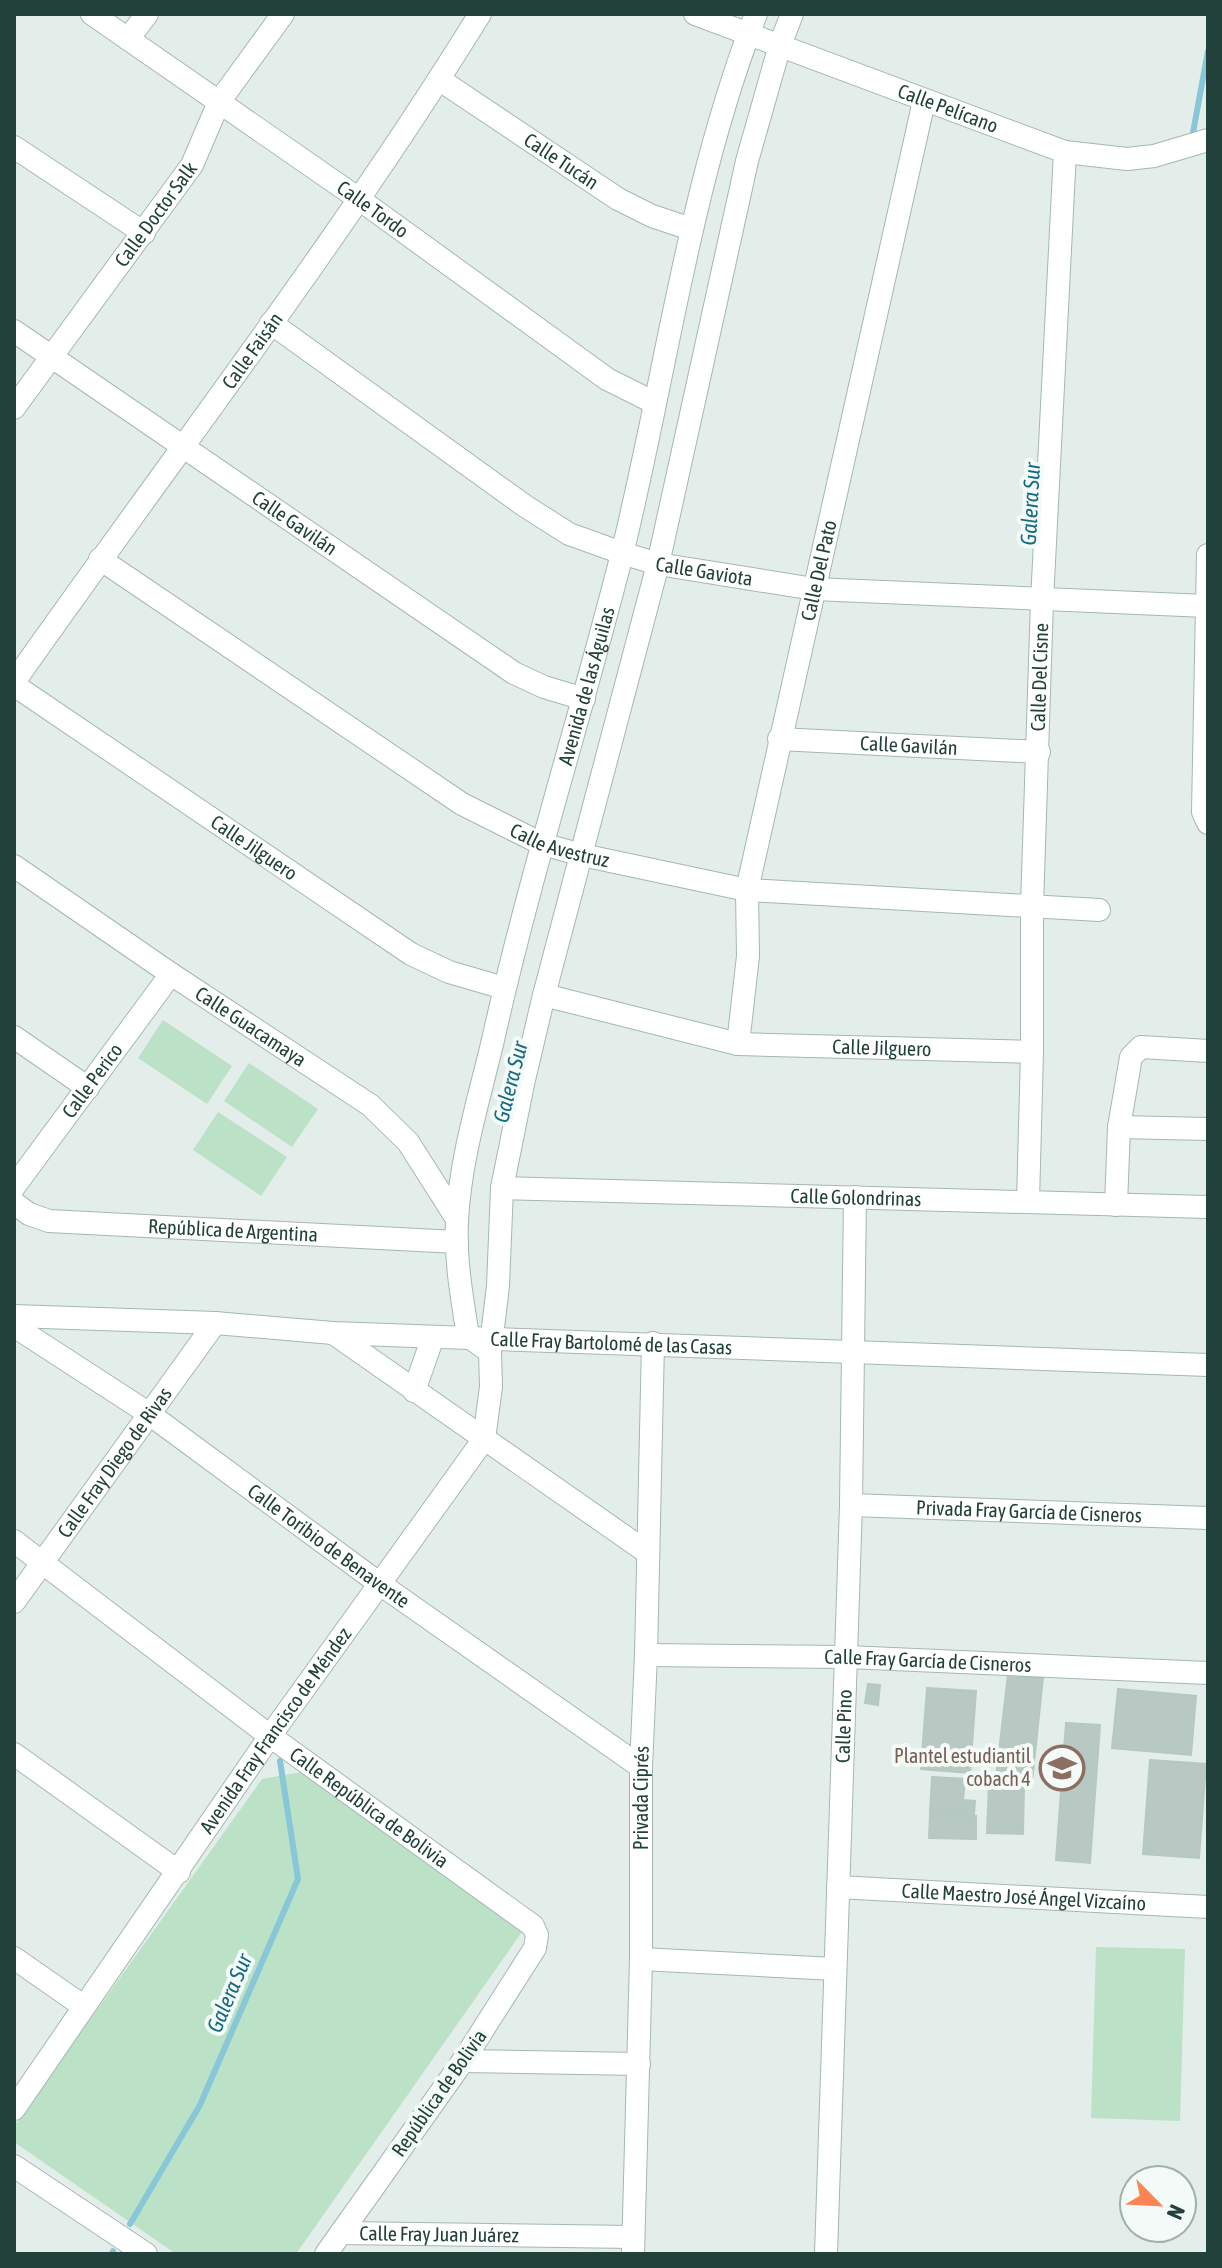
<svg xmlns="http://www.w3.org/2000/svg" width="1222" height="2268" viewBox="0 0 1222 2268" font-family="'Asap Condensed',sans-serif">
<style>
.green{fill:#bbe1c7}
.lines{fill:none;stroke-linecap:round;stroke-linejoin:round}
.stream{stroke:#87c7d7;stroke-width:6}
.building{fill:#b8c9c3;stroke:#b5c8c1;stroke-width:2}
.minor-casing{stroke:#a5b7b2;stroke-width:24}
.minor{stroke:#fff;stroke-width:22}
.labels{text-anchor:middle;stroke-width:8;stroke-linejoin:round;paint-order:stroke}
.street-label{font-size:20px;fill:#21413a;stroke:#f4faf7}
.education-label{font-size:20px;fill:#785e54;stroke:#f4faf7;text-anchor:end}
.water-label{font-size:22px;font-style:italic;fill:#166b82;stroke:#f4faf7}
</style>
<rect width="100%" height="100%" fill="#e3eeea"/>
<path class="green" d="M163,1020L232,1066L207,1104L138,1058Z
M249,1063L318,1109L292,1147L224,1101Z
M218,1112L287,1157L261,1196L193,1150Z
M308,1771L524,1929L296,2254H176L14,2142V2126L262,1779Z
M1096,1947L1185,1949L1180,2121L1091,2118Z"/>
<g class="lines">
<path class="stream" d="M1192,138L1208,51
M130,2224L200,2105L298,1879L280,1761
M112,2254L113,2251"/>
</g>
<path class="building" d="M1008,1674L1043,1678L1032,1782L996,1778Z
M868,1684L880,1685L878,1705L865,1703Z
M927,1688L976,1691L970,1773L921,1769Z
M1118,1689L1196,1696L1191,1755L1112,1748Z
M1066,1723L1100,1725L1090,1863L1056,1860Z
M1150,1760L1206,1764L1199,1858L1143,1854Z
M932,1777L965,1779L963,1800L975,1801L974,1815L930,1813Z
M989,1784L1024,1785L1023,1834L987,1833Z
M930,1815L976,1816V1839L929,1838Z"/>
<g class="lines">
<g class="minor-casing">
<g id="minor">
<path id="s1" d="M92,14L359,199L607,379L655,403"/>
<path id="s2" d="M695,14L1065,152L1127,159L1154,156L1208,140"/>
<path d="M128,39L147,14"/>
<path id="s3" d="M440,80L618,199L652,216L691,229"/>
<path d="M14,147L144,233"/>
<path id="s4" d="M271,323L525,506L569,534L622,553L658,564L814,589L1206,606"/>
<path id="s5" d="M14,331L514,673L544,687L584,699"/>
<path id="s6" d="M14,408L192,165L219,102L283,14"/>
<path d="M1208,555L1203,812L1208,823"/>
<path id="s7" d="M100,559L462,804L542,844L582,855L747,890L1099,910"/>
<path id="s8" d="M14,682C170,460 337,245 480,14"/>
<path id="s9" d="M14,685L411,954L449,972L504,988"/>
<path id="s10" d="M779,739L1039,752"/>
<path id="s11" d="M14,866L171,974L370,1105L408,1142L457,1219"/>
<path id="s12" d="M544,995L738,1044L1032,1052"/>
<path d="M14,1037L88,1088"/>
<path id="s13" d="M738,1044L748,956L747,890L924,101"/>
<path d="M1119,1127L1208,1129"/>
<path id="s14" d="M14,1187L171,974"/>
<path id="s15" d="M502,1188L1208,1207"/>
<path id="s16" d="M1028,1201L1032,1052V906L1042,601L1065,152"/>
<path id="s17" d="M14,1203L29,1214L49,1221L457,1242"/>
<path d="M1116,1205L1119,1127L1131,1057L1141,1047L1208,1051"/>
<path id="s18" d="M14,1316L215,1323L333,1333L1208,1365"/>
<path id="s19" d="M14,1326L148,1413L380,1584L641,1767"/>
<path d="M333,1333L648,1553"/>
<path id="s20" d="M490,1352L468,1336C462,1298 455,1260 457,1221C460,1160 479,1099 493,1040C529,878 580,719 621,558C666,377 688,189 756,14"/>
<path d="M414,1391L433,1337"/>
<path id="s21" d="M851,1505L1208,1518"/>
<path id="s22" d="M14,1541L270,1736L533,1926L537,1935L535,1948L463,2061L326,2254"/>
<path id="s23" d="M14,1602L215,1323"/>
<path id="s24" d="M646,1655L847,1657L1208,1673"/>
<path d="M14,1754L179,1872"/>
<path id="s25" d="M838,1887L1208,1907"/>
<path d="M14,1958L83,2006"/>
<path d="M641,1959L835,1969"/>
<path d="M463,2061L639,2064"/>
<path id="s26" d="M14,2109L270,1736L484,1439L491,1387L490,1352L498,1286L502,1188L523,1084L544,995L658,564L747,161L780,45L792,14"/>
<path d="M14,2166L146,2254"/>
<path id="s27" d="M341,2233L633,2237"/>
<path id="s28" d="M633,2254L641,1959V1767L646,1655L653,1343"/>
<path id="s29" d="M826,2254L851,1505L855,1197"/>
</g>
</g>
<use href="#minor" class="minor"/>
</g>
<defs>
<g id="school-ring" transform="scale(2.3)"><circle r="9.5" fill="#f4faf7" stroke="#8d6e63" stroke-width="1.5"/><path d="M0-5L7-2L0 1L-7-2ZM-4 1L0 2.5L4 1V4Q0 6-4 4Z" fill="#8d6e63"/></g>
</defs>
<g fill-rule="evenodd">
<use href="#school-ring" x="1062" y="1768"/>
</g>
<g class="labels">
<g class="street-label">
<text dy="7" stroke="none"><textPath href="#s2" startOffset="270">Calle Pelícano</textPath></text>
<text dy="7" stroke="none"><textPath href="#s3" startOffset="146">Calle Tucán</textPath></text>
<text dy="7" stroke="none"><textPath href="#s1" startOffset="342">Calle Tordo</textPath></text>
<text dy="7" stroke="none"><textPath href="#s6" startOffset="240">Calle Doctor Salk</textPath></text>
<text dy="7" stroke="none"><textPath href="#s8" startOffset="408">Calle Faisán</textPath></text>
<text dy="7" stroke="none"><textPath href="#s5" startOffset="340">Calle Gavilán</textPath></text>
<text dy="7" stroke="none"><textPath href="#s4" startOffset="506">Calle Gaviota</textPath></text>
<text dy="7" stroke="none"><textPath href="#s13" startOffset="482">Calle Del Pato</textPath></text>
<text dy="7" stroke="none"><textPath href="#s16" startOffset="524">Calle Del Cisne</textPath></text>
<text dy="7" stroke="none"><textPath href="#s20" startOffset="694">Avenida de las Águilas</textPath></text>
<text dy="7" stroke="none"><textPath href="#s10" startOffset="130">Calle Gavilán</textPath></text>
<text dy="7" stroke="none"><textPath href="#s7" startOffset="544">Calle Avestruz</textPath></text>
<text dy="7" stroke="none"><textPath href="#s9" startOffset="290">Calle Jilguero</textPath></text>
<text dy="7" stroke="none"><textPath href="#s11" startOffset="286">Calle Guacamaya</textPath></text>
<text dy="7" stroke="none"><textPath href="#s12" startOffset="344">Calle Jilguero</textPath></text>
<text dy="7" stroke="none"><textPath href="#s14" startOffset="132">Calle Perico</textPath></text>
<text dy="7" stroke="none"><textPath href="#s15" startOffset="354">Calle Golondrinas</textPath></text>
<text dy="7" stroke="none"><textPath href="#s17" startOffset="224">República de Argentina</textPath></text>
<text dy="7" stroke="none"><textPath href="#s18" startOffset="598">Calle Fray Bartolomé de las Casas</textPath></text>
<text dy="7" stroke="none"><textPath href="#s23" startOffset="172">Calle Fray Diego de Rivas</textPath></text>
<text dy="7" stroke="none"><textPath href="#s21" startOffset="178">Privada Fray García de Cisneros</textPath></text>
<text dy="7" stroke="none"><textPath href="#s19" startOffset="384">Calle Toribio de Benavente</textPath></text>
<text dy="7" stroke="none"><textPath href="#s24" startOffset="282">Calle Fray García de Cisneros</textPath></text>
<text dy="7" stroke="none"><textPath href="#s29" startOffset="528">Calle Pino</textPath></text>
<text dy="7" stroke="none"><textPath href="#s26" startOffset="460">Avenida Fray Francisco de Méndez</textPath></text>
<text dy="7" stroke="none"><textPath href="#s28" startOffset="456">Privada Ciprés</textPath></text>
<text dy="7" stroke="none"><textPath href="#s22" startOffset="444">Calle República de Bolivia</textPath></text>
<text dy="7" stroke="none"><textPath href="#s25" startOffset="186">Calle Maestro José Ángel Vizcaíno</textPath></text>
<text transform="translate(439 2093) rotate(-55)" y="7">República de Bolivia</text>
<text dy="7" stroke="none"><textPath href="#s27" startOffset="98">Calle Fray Juan Juárez</textPath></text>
</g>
<g class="education-label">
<text x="1031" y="1763">Plantel estudiantil<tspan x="1031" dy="23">cobach 4</tspan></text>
</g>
<g class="water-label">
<text transform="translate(1030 504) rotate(-87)" y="8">Galera Sur</text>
<text transform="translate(510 1082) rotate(-76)" y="8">Galera Sur</text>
<text transform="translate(229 1993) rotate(-67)" y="8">Galera Sur</text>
</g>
</g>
<rect width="1222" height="2268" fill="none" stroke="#21413a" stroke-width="32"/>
<g transform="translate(1158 2204) rotate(114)"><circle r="38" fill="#f4faf7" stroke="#a0b0ab" stroke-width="2"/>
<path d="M0-6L14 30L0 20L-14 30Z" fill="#fc8553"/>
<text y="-12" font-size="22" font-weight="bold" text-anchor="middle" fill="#21413a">N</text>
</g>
</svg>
